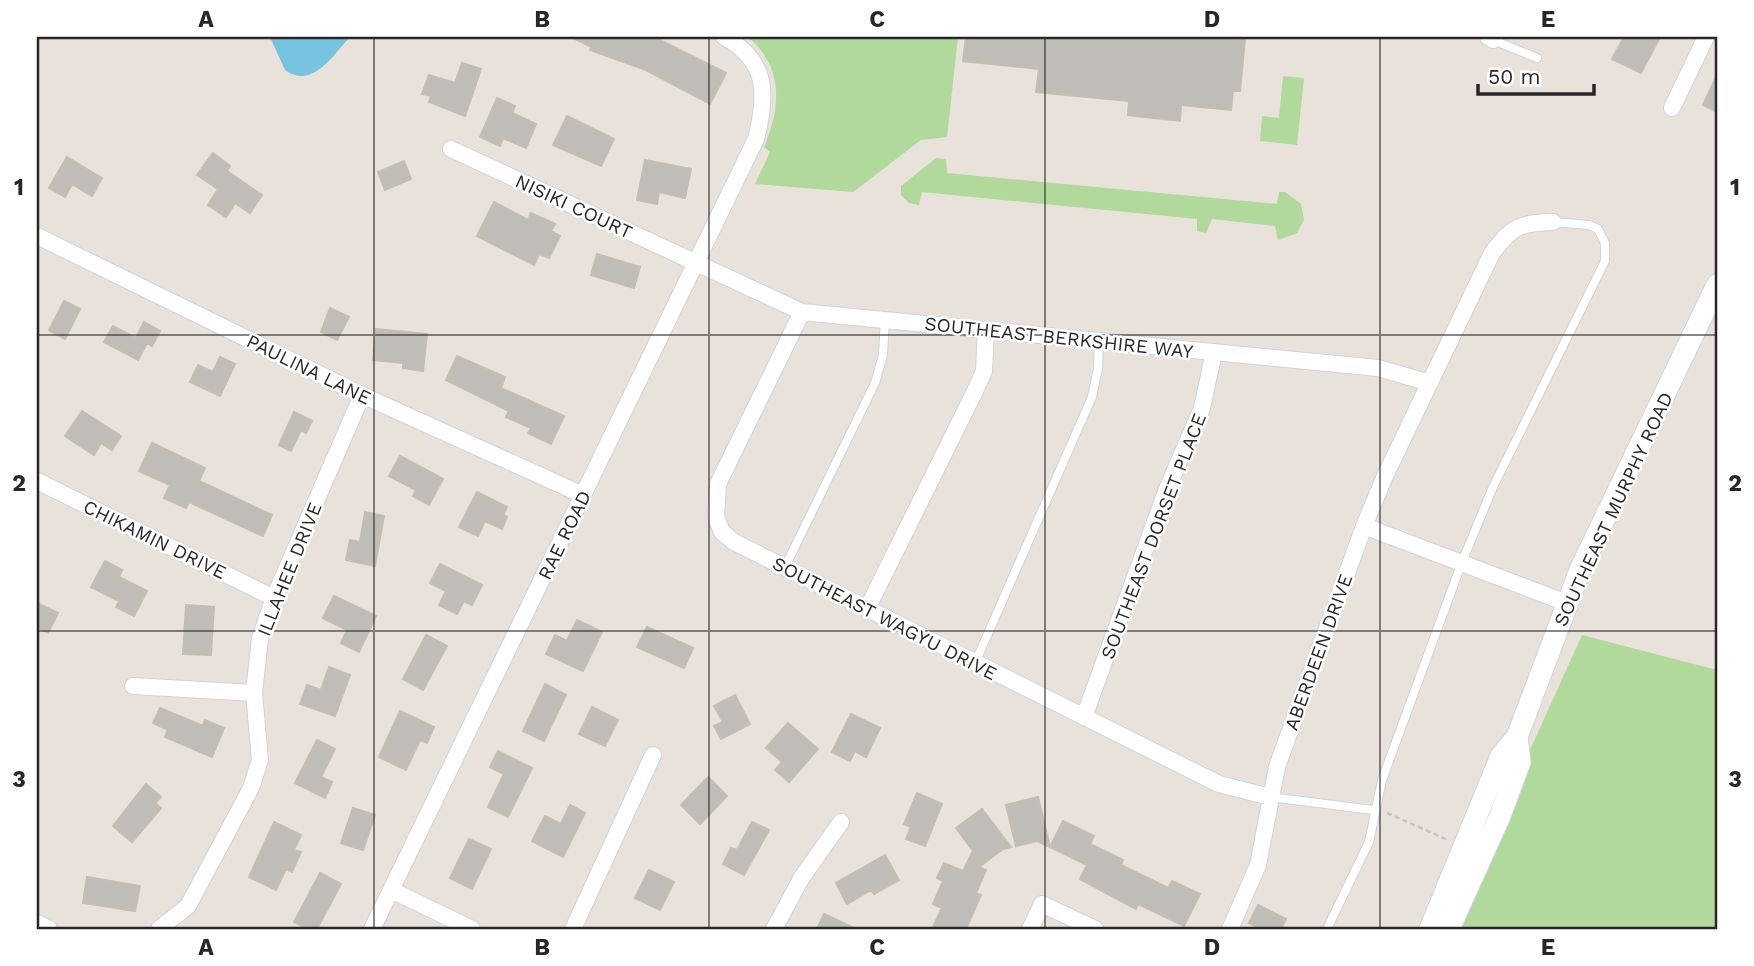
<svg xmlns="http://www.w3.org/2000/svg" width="1754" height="966" viewBox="0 0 1754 966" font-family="'Work Sans',sans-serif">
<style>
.green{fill:#b1d99c}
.water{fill:#78c3df}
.building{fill:#c0bcb7;stroke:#c3beb4;stroke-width:2}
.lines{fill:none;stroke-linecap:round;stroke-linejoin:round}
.service-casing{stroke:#d0d2de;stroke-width:10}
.minor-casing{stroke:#d0d2de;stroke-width:18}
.secondary-casing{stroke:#d0d2de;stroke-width:23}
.path{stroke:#c3c3c3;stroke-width:2.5;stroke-dasharray:5 3.5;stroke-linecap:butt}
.service{stroke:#fff;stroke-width:8}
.minor{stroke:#fff;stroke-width:16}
.secondary{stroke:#fff;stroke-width:21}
.grid{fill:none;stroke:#272727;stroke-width:2;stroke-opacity:0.55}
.labels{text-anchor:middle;stroke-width:5;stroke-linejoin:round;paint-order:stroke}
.street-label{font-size:19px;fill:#272727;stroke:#fff}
.neatline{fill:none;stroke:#272727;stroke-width:2.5}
.grid-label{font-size:23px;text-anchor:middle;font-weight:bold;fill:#272727}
</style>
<rect width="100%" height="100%" fill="#e8e2da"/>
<path class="green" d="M748,37H958L947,137L921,140L853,192L755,184L770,152L764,147C781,108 784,67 748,37Z
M1283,76L1304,78L1297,145L1260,141L1262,116L1279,118Z
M936,158L946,159L947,173L1277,204L1279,192H1285L1301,204L1304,220L1297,233L1278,240L1275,226L1212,219L1206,233L1197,231V219L922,192L919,205L909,203L901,195V186Z
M1582,635L1717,670V929H1449Z"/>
<path class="water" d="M270,37H350C333,55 312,90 285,70Z"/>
<path class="building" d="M571,37H654L726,73L710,104L646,70L590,50L592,47Z
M966,37H1237L1245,39L1240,91H1233L1231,110L1181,105L1180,121L1128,115L1129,101L1036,92L1039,69L963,61Z
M1624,37H1660L1641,73L1612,59Z
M462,63L481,69L465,116L429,102L431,96L422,94L429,75L455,83Z
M1717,75V112L1703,105Z
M497,98L515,106L512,113L536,124L526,148L503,138L500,146L480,137Z
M567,116L614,139L601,166L553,145Z
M213,153L230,166L227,171L262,195L250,213L235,203L226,217L208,205L218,189L197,175Z
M67,157L102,178L92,196L72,184L65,197L49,188Z
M645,160L691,169L685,198L659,192L657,204L637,200Z
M404,161L411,179L385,190L378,172Z
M494,202L528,220L531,213L555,224L551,231L560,236L549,258L539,254L534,265L477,236Z
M597,254L640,267L634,288L591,275Z
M64,301L80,309L65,339L49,330Z
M330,308L349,317L337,340L321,332Z
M144,322L160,331L152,346L147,343L138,360L104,342L113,326L136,338Z
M376,329L427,334L423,371L403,368V363L373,360Z
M457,356L505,377L501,388L564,416L551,444L528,433L531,428L506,417L509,411L446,380Z
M220,357L235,364L220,396L190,382L198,365L213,372Z
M82,411L121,436L112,450L101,443L94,455L65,436Z
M294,412L312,421L306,433L301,430L291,451L279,445Z
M152,443L205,468L199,481L272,515L263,536L189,502L186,508L164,498L170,485L139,471Z
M400,456L443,479L429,505L413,496L416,490L389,476Z
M477,492L507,507L503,515L507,517L502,529L485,521L478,536L459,527Z
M365,512L384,516L375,566L346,560L350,540L360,542Z
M105,561L122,570L119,577L147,591L134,616L116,607L119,601L91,587Z
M440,564L482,585L472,605L464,601L457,614L439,605L446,591L430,583Z
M334,596L376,616L359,652L341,643L347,630L323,618Z
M37,603L58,613L48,633L37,627Z
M186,605L214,607L211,655L183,654Z
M577,620L602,632L583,671L546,654L555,635L567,641Z
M647,627L693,648L684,668L637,647Z
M426,635L447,646L423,690L403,679Z
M329,667L350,675L335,716L300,704L307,685L321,690Z
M545,684L566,695L544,741L523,731Z
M735,695L750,724L721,739L714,726L723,722L714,706Z
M592,707L618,720L605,746L579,734Z
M160,708L203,726L205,720L224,728L212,757L165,737L168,730L153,723Z
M400,711L434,727L427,743L420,740L406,770L379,757Z
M851,714L880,728L866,757L855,751L850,761L832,752Z
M788,723L818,749L789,782L775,770L782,762L766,748Z
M317,740L335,749L321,777L332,782L325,798L295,783Z
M498,751L532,768L508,817L488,807L504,774L490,767Z
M708,777L727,796L700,824L681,805Z
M146,784L161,797L155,803L161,808L132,842L113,826Z
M917,793L942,804L925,846L906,839L911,827L904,824Z
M1038,797L1050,847L1037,841L1016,846L1006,805Z
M570,805L585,813L563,857L532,841L545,816L561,824Z
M353,808L375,815L363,850L341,843Z
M982,809L1011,847L1003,849L979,867L986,870L976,893L981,895L966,929H932L942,908L933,904L943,881L937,878L944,863L963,871L973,851L956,828Z
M1063,821L1094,836L1090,844L1123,860L1121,865L1168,888L1172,881L1200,894L1184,926L1138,904L1136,909L1080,879L1087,865L1050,847Z
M274,822L301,835L294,850L301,852L292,872L286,869L276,890L249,877Z
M752,822L769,830L744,875L723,864L731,848L737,850Z
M469,839L491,849L472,889L450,878Z
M885,855L899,880L874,894L871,890L847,904L836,883Z
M649,870L674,882L660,910L635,898Z
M320,873L341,884L317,929H308L294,922Z
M87,877L140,886L135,911L83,903Z
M1258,905L1286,919L1281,929H1262L1249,923Z
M824,914L856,929H817Z"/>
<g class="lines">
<g class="service-casing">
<path id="service" d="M1493,40L1537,58
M785,567L875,383L883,355L885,319
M975,663L1092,397L1098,368L1099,341
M1270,797L1373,810
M1327,929L1369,842L1382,780L1462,562L1493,487L1605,261V243L1598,229L1589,225L1553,222"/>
</g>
<g class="minor-casing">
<path id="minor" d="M1488,37L1493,40
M1672,108L1706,37
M451,149L802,312L1378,368L1430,383
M37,236L362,395L583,495
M802,312L718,484L716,517L722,532L734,542L1219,784L1270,797
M37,481L274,598
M1364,526L1567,603
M867,609L975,391L984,371L986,330
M133,686L254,693
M1084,717L1167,489L1202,408L1214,352
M391,890L472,929
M37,923L49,929
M159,929L188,906L251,788L260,760L254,693L260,638L274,598L362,395
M372,929L756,139C767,96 769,61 724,37
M573,929L653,755
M774,929L802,877L841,822
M1030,929L1042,904L1095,929
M1230,929L1258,865L1277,767L1364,526L1385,476L1492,253C1512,226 1520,223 1553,222"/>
</g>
<g class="secondary-casing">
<path id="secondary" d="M1430,929L1501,756L1517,737L1580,570L1717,285
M1449,929L1500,816L1520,762L1517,737"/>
</g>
<path class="path" d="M1387,813L1448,840"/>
<use href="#service" class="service"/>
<use href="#minor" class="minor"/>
<use href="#secondary" class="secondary"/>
</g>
<path class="grid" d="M374,37V929M709,37V929M1045,37V929M1380,37V929M37,335H1717M37,631H1717"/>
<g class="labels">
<g class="street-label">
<text transform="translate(574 206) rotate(25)" y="7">NISIKI COURT</text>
<text transform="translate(1059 337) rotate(6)" y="7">SOUTHEAST BERKSHIRE WAY</text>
<text transform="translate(309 369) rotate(26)" y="7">PAULINA LANE</text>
<text transform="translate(1613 509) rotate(-65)" y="7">SOUTHEAST MURPHY ROAD</text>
<text transform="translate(564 535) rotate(-64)" y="7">RAE ROAD</text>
<text transform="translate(1153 536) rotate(-69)" y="7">SOUTHEAST DORSET PLACE</text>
<text transform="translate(155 539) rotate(26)" y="7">CHIKAMIN DRIVE</text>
<text transform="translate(289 569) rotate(-68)" y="7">ILLAHEE DRIVE</text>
<text transform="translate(885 618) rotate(27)" y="7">SOUTHEAST WAGYU DRIVE</text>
<text transform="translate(1318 652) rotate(-70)" y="7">ABERDEEN DRIVE</text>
</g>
</g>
<rect width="1754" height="966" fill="none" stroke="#ffffff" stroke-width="77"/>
<path d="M1478 84v10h116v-10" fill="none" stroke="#272727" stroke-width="3.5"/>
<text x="1488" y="84" font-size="21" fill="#272727" stroke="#ffffff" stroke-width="5" paint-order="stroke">50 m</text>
<rect x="38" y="38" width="1678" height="890" class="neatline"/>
<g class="grid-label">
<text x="206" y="27">A</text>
<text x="542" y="27">B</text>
<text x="877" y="27">C</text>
<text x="1212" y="27">D</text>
<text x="1548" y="27">E</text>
<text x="19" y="195">1</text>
<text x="1735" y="195">1</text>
<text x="19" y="491">2</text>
<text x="1735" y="491">2</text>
<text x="19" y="787">3</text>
<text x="1735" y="787">3</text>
<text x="206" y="955">A</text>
<text x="542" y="955">B</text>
<text x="877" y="955">C</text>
<text x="1212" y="955">D</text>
<text x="1548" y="955">E</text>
</g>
</svg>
